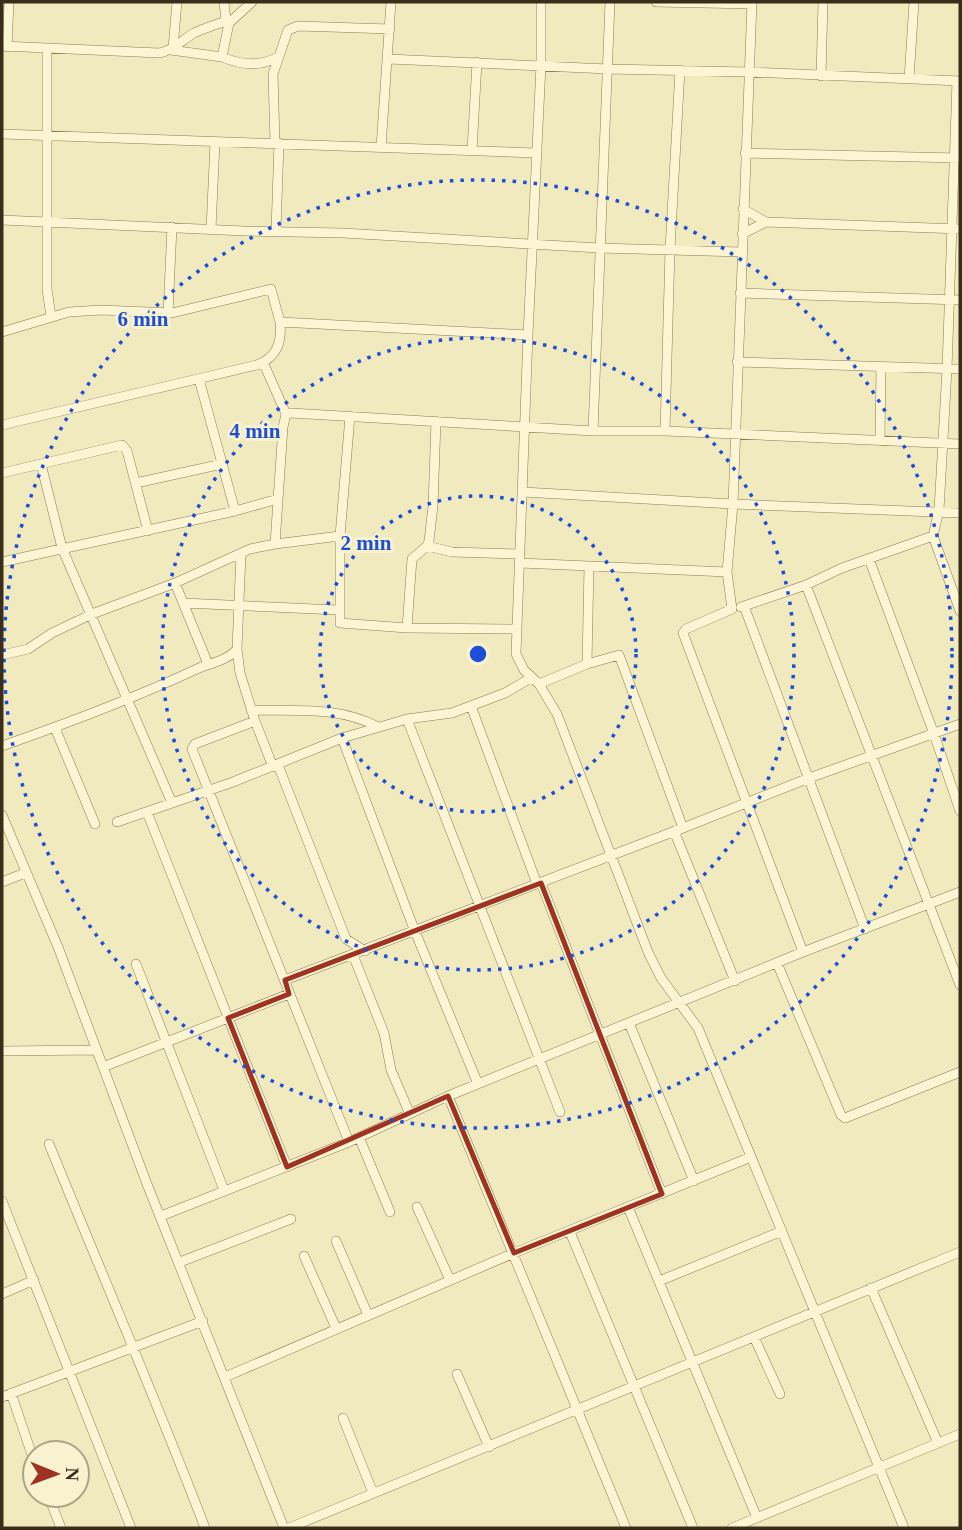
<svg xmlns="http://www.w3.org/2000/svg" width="962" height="1530" viewBox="0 0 962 1530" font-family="Georgia,serif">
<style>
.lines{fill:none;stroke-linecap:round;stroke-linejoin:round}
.minor-casing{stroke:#8c7a56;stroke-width:10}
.minor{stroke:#fcf5d3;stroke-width:9}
.marked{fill:none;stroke:#a03221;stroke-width:5;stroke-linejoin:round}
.ring{fill:none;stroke:#1d4ed8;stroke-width:3.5;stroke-dasharray:3.5 7}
.centre{fill:#1d4ed8;stroke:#f8f2cf;stroke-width:3.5}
.ring-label{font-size:21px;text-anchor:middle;font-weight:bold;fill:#1d4ed8;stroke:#f8f2cf;stroke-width:6;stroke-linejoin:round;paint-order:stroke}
</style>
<rect width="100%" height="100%" fill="#f1eabf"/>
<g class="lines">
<g class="minor-casing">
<path id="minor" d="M224,2L226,21
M252,2L229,23L222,57C241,65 260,67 278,57
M541,2V65L528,335L516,654L524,670L539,684L557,714L648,952L661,978L698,1028L904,1528
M656,2L752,4
M752,2L733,504L727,572L732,609L686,629L683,633L803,952
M2,46L159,53C173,51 182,40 194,33C204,28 215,25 226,21L229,23
M7,47L9,2
M47,48V289L51,317
M173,48L177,2
M171,50L222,57
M389,59L608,69L749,72L960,81
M821,76L823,2
M909,79L914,2
M957,81L947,369L939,510L933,536L960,611
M2,134L535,153
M275,142L273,74L288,30L298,26L390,29
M381,147L391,2
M472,150L477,62
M745,153L959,158
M743,209L766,222L960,229
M2,220L244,231L343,233L599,248L741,252
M211,229L215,142
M276,230L279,143
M742,234L766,222
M740,293L960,300
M168,314L172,227
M2,332L69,312L101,310L172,313L271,289L280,322L528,335
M263,362L286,414
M737,362L960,369
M199,379L235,511
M350,416L340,536V623L407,628L516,629
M2,425L257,365C277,357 282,343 280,322
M593,431L610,2
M665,431L670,249L680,70
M880,441L881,367
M41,464L62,548L172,803
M2,473L122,445L127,451L148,531
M136,483L222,464
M523,492L733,504L960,513
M933,536L842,568L806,585L960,985
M275,544L283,427L286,414L291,413L593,431H665L960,444
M427,546L452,552L520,554
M241,554L237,649L240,673L255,721L273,767
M869,559L934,734L960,811
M2,562L235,511L278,499
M520,563L727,572
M175,583L208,664
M183,603L338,610
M744,606L865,929
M741,607L806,585
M407,628L412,559L427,546L429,541L433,506L436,421
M2,655L28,649L52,633L92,614L175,583L250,549L275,544L340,536
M587,664L589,566
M539,684L587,664L619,655L683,828
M471,706L537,884
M251,710C294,711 340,706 378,727
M407,719L560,1112
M255,721L195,744L192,749L349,1142
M55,728L95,824
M342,738L414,929L478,1084
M2,746C68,723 135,698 199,668C212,663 228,660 237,649
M278,765L346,939L365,951
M147,812L287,1167
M2,815L58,947L147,1184L284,1528
M117,822L233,782L342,738L407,719L452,713L505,693L531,678
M674,831L735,981
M2,882L25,873
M541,883L662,1194
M353,955L384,1033L391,1070L409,1112
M777,963L841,1115L845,1118L960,1072
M136,964L224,1190
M285,980L683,828L809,778L960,724
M629,1023L694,1181
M2,1051L96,1050
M103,1067L289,994
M448,1096L626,1528
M359,1137L390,1212
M49,1144C101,1272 156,1399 205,1528
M2,1201L131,1528
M417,1207L450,1280
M628,1207L757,1518
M161,1216L349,1142L448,1096L803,952L960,892
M570,1232L693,1528
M336,1241L368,1315
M304,1256L336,1328
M180,1262L291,1219
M659,1281L782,1231
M871,1288L938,1443
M2,1294L34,1280
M754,1337L780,1394
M457,1374L489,1447
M225,1377L514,1253L751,1157
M11,1393L35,1464
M2,1397L203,1321
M343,1418L373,1493
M48,1495L61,1528
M289,1528L960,1252
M732,1528L960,1434"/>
</g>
<use href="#minor" class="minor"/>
</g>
<path class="marked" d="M541,883L662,1194L514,1253L448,1096L287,1167L228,1018L289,994L285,980Z"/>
<g class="ring">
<circle cx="478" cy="654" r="158"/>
<circle cx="478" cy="654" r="316"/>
<circle cx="478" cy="654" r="474"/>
</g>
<circle cx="478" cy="654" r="10" class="centre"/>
<g class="ring-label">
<text x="143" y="326">6 min</text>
<text x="255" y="438">4 min</text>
<text x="366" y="550">2 min</text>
</g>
<rect width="962" height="1530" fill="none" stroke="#3a2e1b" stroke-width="7"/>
<g transform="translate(56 1474) rotate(91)"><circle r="33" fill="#f8f2cf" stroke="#aca487" stroke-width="2"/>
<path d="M0-5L12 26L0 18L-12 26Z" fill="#a03221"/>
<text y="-10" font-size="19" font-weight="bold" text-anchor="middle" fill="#3a2e1b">N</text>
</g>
</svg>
